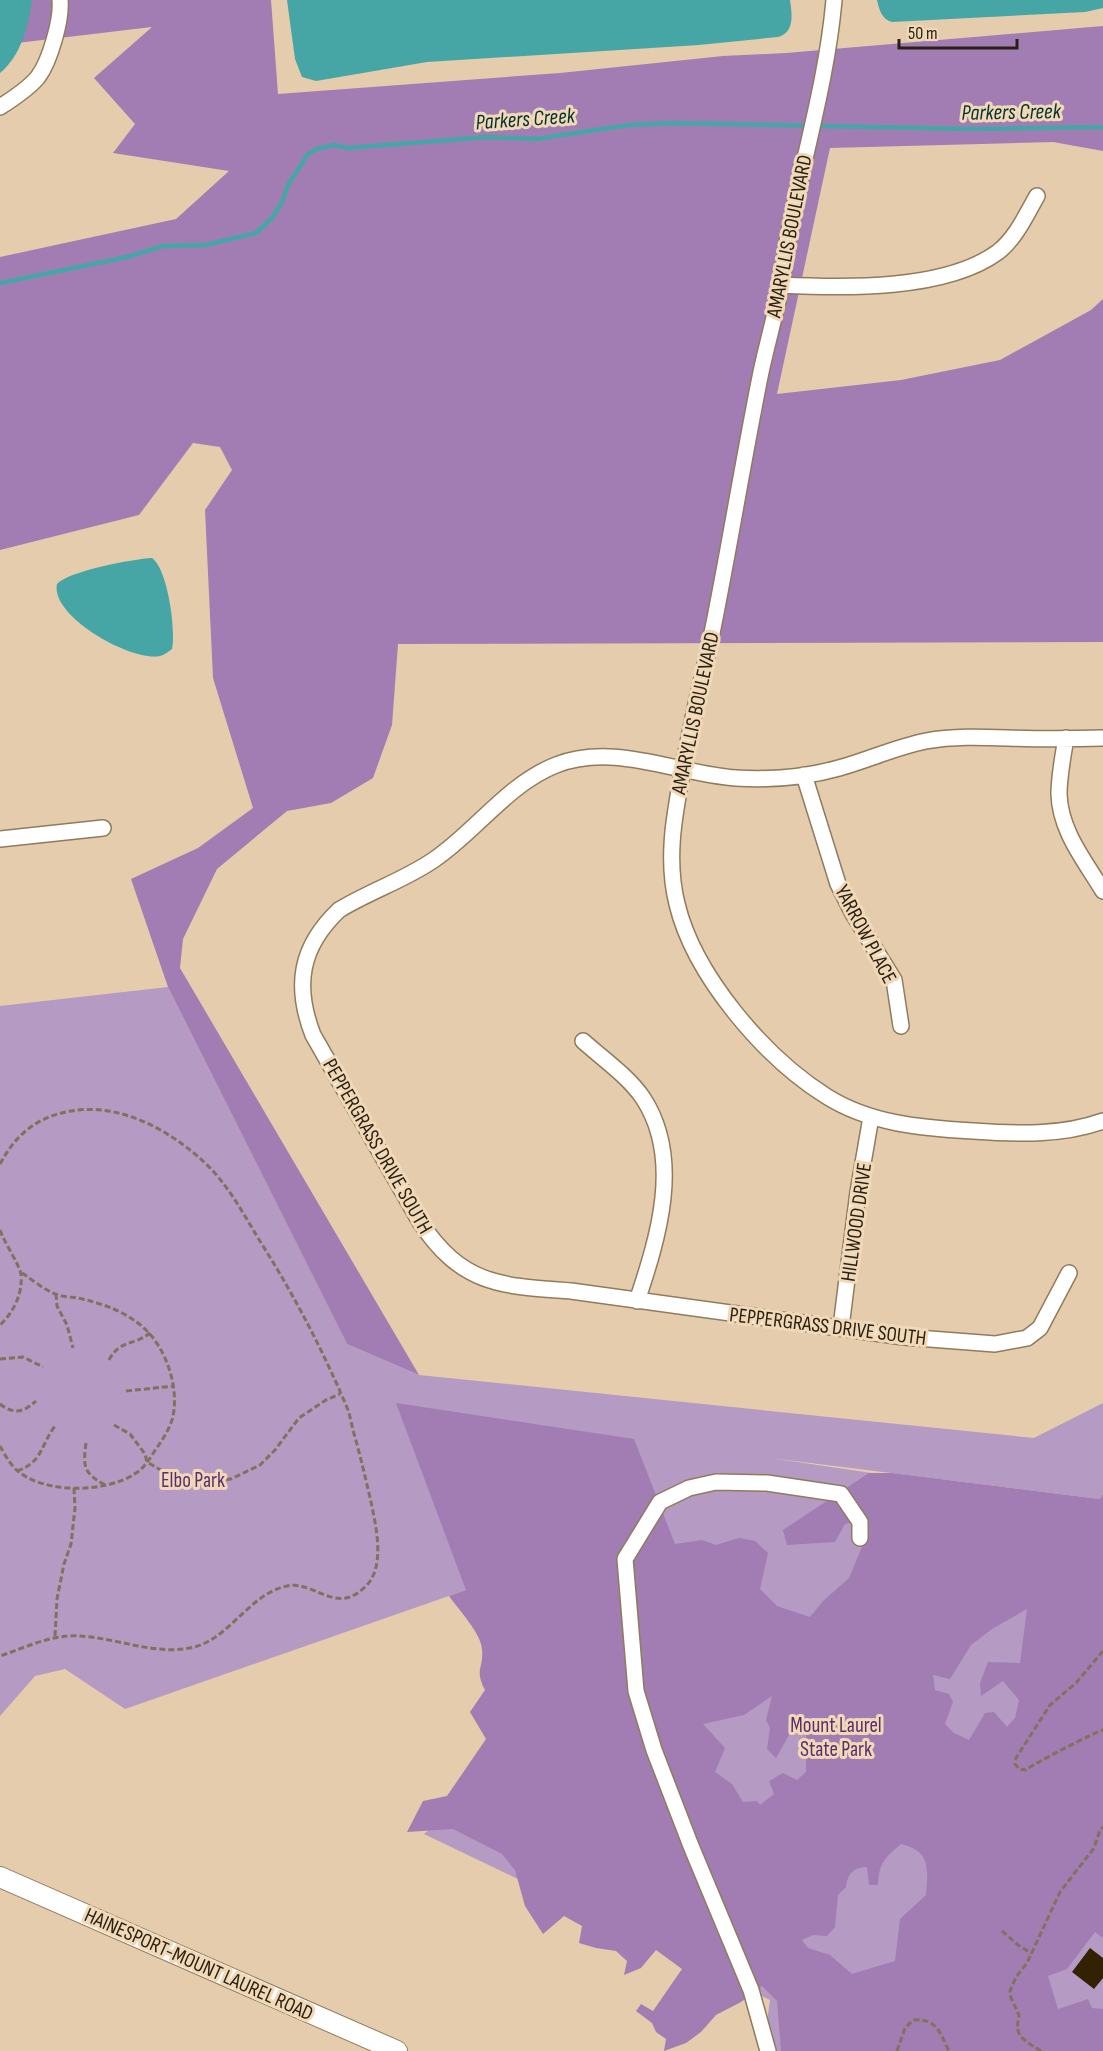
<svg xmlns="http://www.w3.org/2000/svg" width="1103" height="2051" viewBox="0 0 1103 2051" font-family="'Sofia Sans Condensed',sans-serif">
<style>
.green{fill:#b59ac3}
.forest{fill:#a27db3;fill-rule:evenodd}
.water{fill:#46a6a5}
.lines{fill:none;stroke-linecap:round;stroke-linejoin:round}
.stream{stroke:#46a6a5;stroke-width:4.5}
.building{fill:#332104}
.minor-casing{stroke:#917b5d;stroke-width:18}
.major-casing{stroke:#917b5d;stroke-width:22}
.path{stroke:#82715c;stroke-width:3;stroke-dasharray:6 3;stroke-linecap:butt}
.minor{stroke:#fff;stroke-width:15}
.major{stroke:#fff;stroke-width:20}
.labels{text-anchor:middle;stroke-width:6;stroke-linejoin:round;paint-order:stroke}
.street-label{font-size:21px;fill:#2a2115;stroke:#f1d9b8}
.park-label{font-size:21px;fill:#5b2c70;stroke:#f1d9b8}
.water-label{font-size:22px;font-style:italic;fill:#023332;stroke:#f1d9b8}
</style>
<rect width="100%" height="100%" fill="#e4ccac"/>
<path class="green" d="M168,987L347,1344L419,1375L1034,1438L1103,1403V1494L1100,1499L770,1458L1103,1507V2051H763L770,2000L424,1834L526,1751L466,1590L125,1709L65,1669L35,1676L0,1716V1006Z"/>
<path class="forest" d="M0,0H271L278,94L560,73L723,56L786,53L1103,26V151L1053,142L830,148L777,394L901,380L1000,360L1091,310L1103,299V642L398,644L392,725L373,778L331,803L287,811L217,869L183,939L180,968L419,1375L347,1344L168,987L131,879L198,848L253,808L213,678L205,510L232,470L220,447L193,443L139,515L0,550V257L176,219L229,171L113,153L135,124L94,78L152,27L0,45Z
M396,1403L634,1439L675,1544L702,1540L716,1545L739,1538L755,1541L768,1553L760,1589L777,1606L810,1617L823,1601L849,1578L869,1530L858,1521L845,1524L835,1542L787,1545L783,1530L869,1473H892L1100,1499L1103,1494V1938L1095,1932L1067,1969L1048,1976L1058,2009L1088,1999L1092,2008L1103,2009V2051H781L777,2001L762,1986L741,2002L716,2015L701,2032L686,2043L664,2051L666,2039L656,2032L652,2023L636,2011L641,2004L653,2011L682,1969L656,1950L641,1968L624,1975L627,1961L616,1951L596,1948L579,1943L582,1926L564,1916L543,1934L525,1906L515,1870L502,1854L453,1829L407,1832L423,1801L447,1796L486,1739L470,1712L485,1690C474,1669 484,1668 482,1649C481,1633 458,1609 449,1596L466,1590ZM1027,1609L1020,1663L988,1662L980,1683L981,1696L1003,1681L1019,1700L1015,1718L1007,1727L994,1712L985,1713L969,1740L954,1733L945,1724L953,1702L949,1694L935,1690L933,1675L950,1679L971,1645L992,1629ZM772,1696L766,1720L770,1728L767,1749L776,1758L796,1723L806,1733V1772L797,1780L783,1773L769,1781L774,1794L760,1805L757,1801L743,1802L732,1784L715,1772L725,1748L703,1724L744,1715ZM901,1844C931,1851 928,1869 926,1895L900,1919L895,1961L852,1974L830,1955L808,1948L802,1940L813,1935L827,1936L835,1927L838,1895L846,1887C848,1873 853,1868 867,1867L869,1885H878C879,1862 885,1858 901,1844Z"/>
<path class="water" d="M0,0H32C29,25 21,56 0,73Z
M287,0H790C792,14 795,32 778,37L699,45L427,62L316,81L302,77L295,59Z
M877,0H1103V8L1085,12L892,22C882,20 879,9 877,0Z
M152,558C168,569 176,631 172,649C168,652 164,655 160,656C131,662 50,616 57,584C69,571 133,559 152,558Z"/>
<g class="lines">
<path class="stream" d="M0,283L127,257L163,246L206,245L256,233L272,218L282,202L288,185L308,154L317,149L334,145L347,148L487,137L536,139L629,125L672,123L972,129L1103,127"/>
</g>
<path class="building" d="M1090,1948L1103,1958V1978L1094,1989L1072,1972Z"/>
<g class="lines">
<g class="minor-casing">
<path id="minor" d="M834,0C827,80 803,158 788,237C785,253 784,270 781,287C775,316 767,344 761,372C743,461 729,550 711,638C701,683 690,728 682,774C674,817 666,860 677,904C694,975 764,1057 826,1096C870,1124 922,1128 973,1131C1017,1134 1061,1136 1103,1121
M0,107C11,100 30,87 38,77C50,61 62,19 60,0
M781,285C843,288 945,291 998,252C1016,238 1026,215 1037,196
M1066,738C1063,756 1059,776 1059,794C1060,831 1085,861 1103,891
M804,775L838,884L852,912L894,980L901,1026
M0,839L103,828
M583,1041C603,1059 628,1076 643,1098C683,1159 658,1238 637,1301
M1069,1273L1040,1328L1027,1338L995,1344L904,1337L571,1291C500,1286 462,1285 420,1222L313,1035C294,986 300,947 339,910C370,891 405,880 435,859C477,830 508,784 556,765C614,742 677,774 736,778C769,780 807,777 839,768C868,760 896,747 926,741C953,736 980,737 1008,738C1039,739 1071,739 1103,738
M841,1327L858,1192L871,1117
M768,2051L751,1990L691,1846L654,1750L636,1691L625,1559L660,1502L689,1488L716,1482L767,1483L841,1494L860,1522V1538"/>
</g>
<g class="major-casing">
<path id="major" d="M0,1877L397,2051"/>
</g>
<path class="path" d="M0,1164C17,1132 41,1114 78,1110C124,1105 170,1131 203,1161C226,1182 242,1211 258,1238C293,1293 323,1350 348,1410C351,1419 352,1428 355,1437C361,1459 366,1480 371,1502C376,1526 386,1568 365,1587C335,1616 315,1580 287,1586C248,1594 229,1641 190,1648C153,1655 117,1638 80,1636C52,1634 27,1647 0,1656
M0,1230C4,1242 19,1264 21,1274C23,1293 14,1312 0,1325
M56,1294L57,1306L67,1325L73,1348
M0,1359L23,1357L43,1367
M109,1360C120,1339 134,1346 150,1333
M126,1391L174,1386
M0,1404C14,1415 24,1412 36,1401
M114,1425L130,1434L145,1454L147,1462L171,1476L210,1481L231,1479L260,1465L275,1450L299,1418L326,1400L340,1394
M86,1443C83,1466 83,1473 105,1485
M0,1446C5,1455 11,1466 19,1472C47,1494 107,1493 136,1473C144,1468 149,1460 154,1452C161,1442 168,1432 172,1420C180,1392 168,1352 147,1331C128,1312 104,1304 78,1298C71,1297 62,1297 55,1294C43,1289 31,1279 21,1272
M17,1471C43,1462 40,1446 55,1426
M55,1636L57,1599L64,1564L71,1544L75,1508L74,1488
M1103,1651L1076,1683L1050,1705L1016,1758L1015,1764L1019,1769L1026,1770C1031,1765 1097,1731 1103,1730
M1002,1931L1018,1945L1031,1953
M897,2051L905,2028L913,2020C937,2018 940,2033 949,2051
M1041,2051L1028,2043L1020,2036L1017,2028L1019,2015L1011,1998L1010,1991L1016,1977L1027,1963L1060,1892L1094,1848L1100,1830L1103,1827"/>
<use href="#minor" class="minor"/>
<use href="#major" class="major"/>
</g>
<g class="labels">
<g class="street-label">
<text transform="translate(789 236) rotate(-79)" y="7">AMARYLLIS BOULEVARD</text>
<text transform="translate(695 713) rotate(-78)" y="7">AMARYLLIS BOULEVARD</text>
<text transform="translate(866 934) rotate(62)" y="7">YARROW PLACE</text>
<text transform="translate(378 1146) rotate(60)" y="7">PEPPERGRASS DRIVE SOUTH</text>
<text transform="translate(856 1222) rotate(-82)" y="7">HILLWOOD DRIVE</text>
<text transform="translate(828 1326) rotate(7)" y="7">PEPPERGRASS DRIVE SOUTH</text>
<text transform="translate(199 1964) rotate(24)" y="7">HAINESPORT-MOUNT LAUREL ROAD</text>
</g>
<g class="park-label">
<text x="193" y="1487">Elbo Park</text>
<text x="836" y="1732">Mount Laurel<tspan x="836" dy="24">State Park</tspan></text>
</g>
<g class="water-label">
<text transform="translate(1011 111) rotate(-1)" y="8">Parkers Creek</text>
<text transform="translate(525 118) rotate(-4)" y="8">Parkers Creek</text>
</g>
</g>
<path d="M899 39v9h118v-9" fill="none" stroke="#2a2115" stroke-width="3"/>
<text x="908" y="39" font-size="18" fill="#2a2115" stroke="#f1d9b8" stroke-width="4.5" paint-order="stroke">50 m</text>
</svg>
